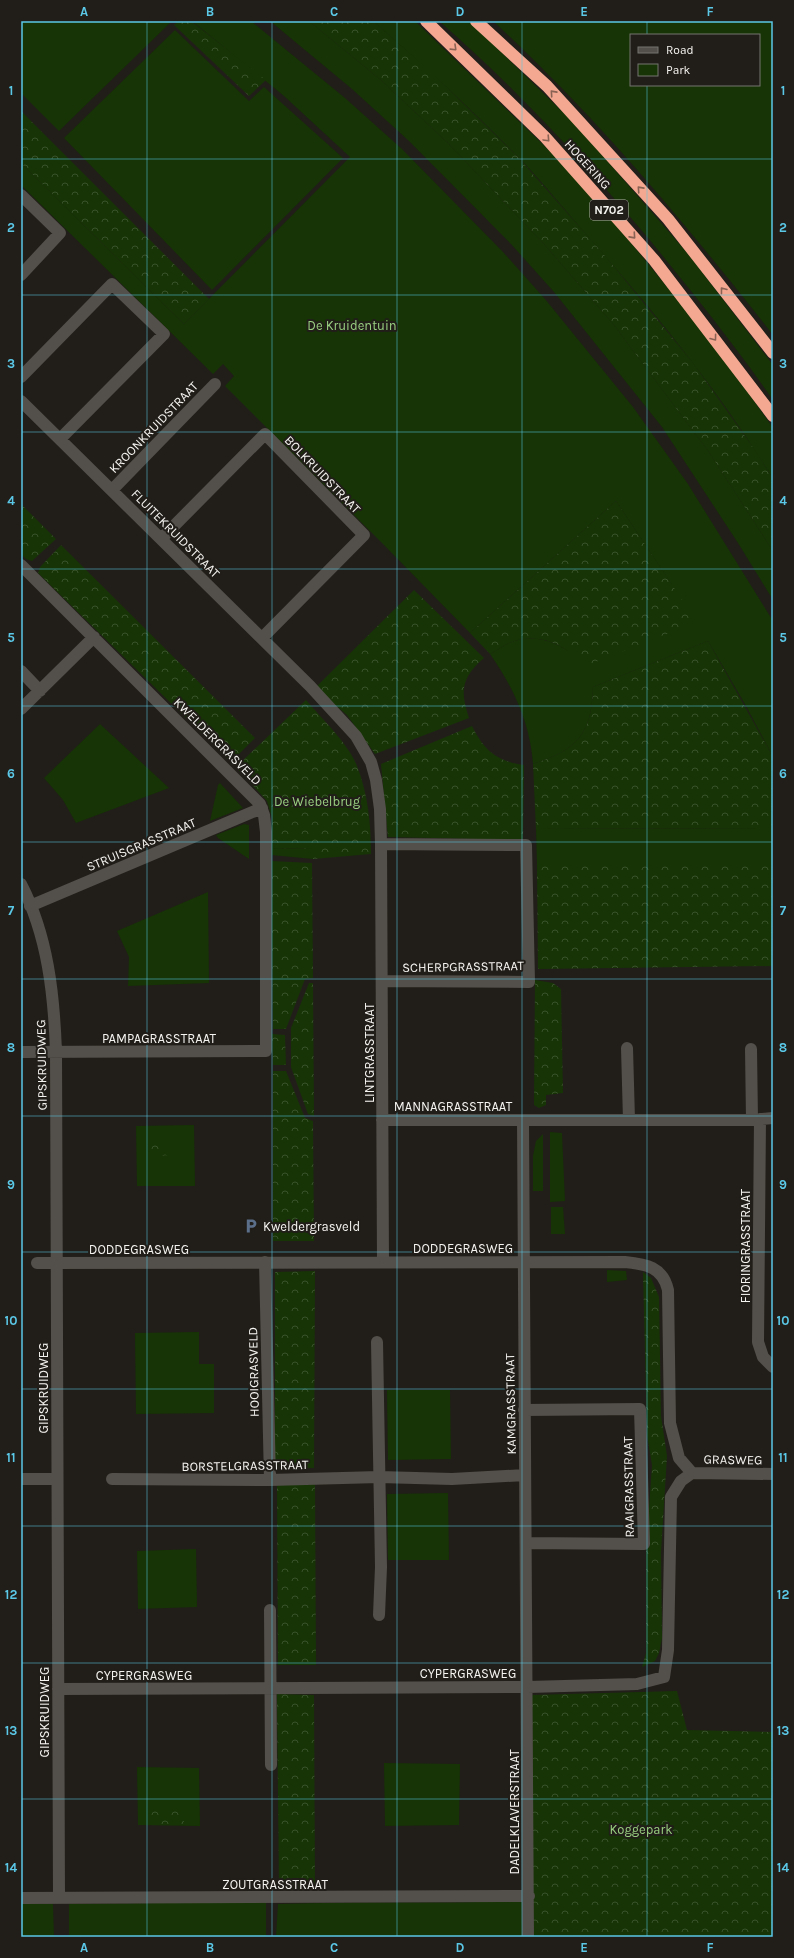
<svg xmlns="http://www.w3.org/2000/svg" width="794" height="1958" viewBox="0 0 794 1958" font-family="Karla,sans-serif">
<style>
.green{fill:#163405;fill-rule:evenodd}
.forest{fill:url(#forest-crowns)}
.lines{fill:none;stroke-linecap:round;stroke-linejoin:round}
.street{stroke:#534f4a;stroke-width:12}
.highway{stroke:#f4a891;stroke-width:12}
.oneway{stroke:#8a6355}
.grid{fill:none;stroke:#5bc8e7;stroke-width:1;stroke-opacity:0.55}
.labels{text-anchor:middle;stroke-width:4;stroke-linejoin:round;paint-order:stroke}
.shield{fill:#211e19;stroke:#b6b4b0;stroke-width:1}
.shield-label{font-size:12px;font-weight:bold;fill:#f6f4f1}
.street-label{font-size:13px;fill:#f6f4f1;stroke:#211e19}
.park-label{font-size:13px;fill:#99d081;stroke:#211e19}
.poi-label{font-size:13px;fill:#f6f4f1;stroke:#211e19;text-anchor:start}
.neatline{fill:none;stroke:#5bc8e7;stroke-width:1.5}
.grid-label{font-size:13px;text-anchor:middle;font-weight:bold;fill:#5bc8e7}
</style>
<defs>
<pattern id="forest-crowns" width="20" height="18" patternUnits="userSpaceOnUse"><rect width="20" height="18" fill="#163405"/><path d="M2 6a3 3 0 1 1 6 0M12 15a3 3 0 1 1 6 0" fill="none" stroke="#38522a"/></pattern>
</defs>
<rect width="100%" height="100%" fill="#211e19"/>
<path class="green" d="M21,21H172L59,131L21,93Z
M192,21H251L345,98L402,149L503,252L545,299L633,407L688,484L773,621V757L746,706L708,641L593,687C592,734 577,750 533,764C530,722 513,687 490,654C497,650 505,644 512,642C535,633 559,643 577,657L672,585L616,501L470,633L384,545L225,386L234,376L223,364L213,374L21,185V163L184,324L350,157L284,96Z
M270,21H309L381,80L448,143L545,245L614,325L709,452L773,551V600L738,543L662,427L554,292L511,244L409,141L352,89Z
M373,21H415L556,157L627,238L672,293L747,391L773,428V479C723,397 661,320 597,247C570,217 545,184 516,155C470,108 422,64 373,21Z
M439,21H469L576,125L689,255L773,365V400C734,344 692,292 649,239C584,162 515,87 439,21Z
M493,21H773V335C686,224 596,116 493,21ZM631,35H759V85H631Z
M175,30L249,101L264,87L343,158L212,290L64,138Z
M100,724L169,788L76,823L63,800L44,778Z
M222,781L220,783L243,808L210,821L218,785Z
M244,824L249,825V859L218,838L216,835Z
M773,828V863H537L536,829Z
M271,848L313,849V859L271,855Z
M208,892L209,983L128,986L129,957L117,931Z
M194,1125L195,1186H137L136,1126Z
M550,1132L562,1133L565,1201L550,1202Z
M543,1134V1191H533V1156L536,1141Z
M551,1207H563L565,1234H551Z
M607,1270L626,1271L627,1280L607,1282Z
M199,1332V1364H214V1413L136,1414L135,1333Z
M387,1390H450L451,1459L388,1460Z
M448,1493L449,1560H388L387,1494Z
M196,1549L197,1607L138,1609L137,1551Z
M384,1763L460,1764L459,1825L385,1826Z
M137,1767L199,1768L200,1826L138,1825Z
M525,1901L524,1937H276L278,1904C360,1901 442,1904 525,1901Z
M266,1902V1937H69V1904Z
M21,1904H53L54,1937H21Z"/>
<path class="forest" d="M179,21H191L266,80L249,96L174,25Z
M309,21H373L430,71L517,156L606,257L693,363L757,453L773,479V551L709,452L673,404L614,325L545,245L448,143L381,80Z
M21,111L209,299L184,324L21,163Z
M616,501L697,622L583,667C569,645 538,632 512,642C505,644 497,650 490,654L470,633Z
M21,504L56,539L32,561L26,559L21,554Z
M61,545L255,738L231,762L38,573L40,567Z
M414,590L484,658C461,678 460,691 469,718L375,754L347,715L315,688Z
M708,641L773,757V828L536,829L533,764C577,750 592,734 593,687Z
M306,700C322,719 348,743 357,766C368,794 371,824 371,854L313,859V849L271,848L272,818L267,801L236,767Z
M472,726C484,750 496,761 524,765L523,840L388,837L381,764Z
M271,861L312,863L313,978L305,979L286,1029H273Z
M537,863H773V966L538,969Z
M535,980L553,983L561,989L563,1093L546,1095V1105L539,1108L534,1105Z
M309,983H313L314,1116L308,1114L291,1067V1028Z
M272,1034L285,1035L286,1065H273Z
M273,1071H286L305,1118L313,1121L314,1241H273Z
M150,1143H169V1155L150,1157Z
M315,1271L314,1468H275V1272Z
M643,1272L651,1278L659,1297L661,1416L667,1456L661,1552L662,1638L659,1653L655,1661L642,1667L646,1653V1553L652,1465L647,1435Z
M315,1482L316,1665H278L277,1483Z
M677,1691L687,1730L773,1732V1937H533L532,1695Z
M277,1694L314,1695L315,1889L279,1888Z
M151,1808H183L184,1824L151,1825Z"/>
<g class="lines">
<path class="street" d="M21,195L60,233L21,275
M21,377L112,284L164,334L60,439
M21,401L310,686L356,736L371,762L376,780L380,809L381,844L383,1262
M112,490L215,384
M161,539L265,434L364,535L262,638
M21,565L260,804L264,815L266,832V1051L21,1052
M21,671L40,691
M21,709L94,637
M381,844L526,845L529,982L383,981
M21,884C48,936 54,995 56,1052L59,1898
M30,906L262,808
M627,1048L629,1120
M751,1049L752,1120
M760,1119L758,1342L763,1357L773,1367
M382,1120H752L773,1118
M523,1121L528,1937
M265,1262L270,1480
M37,1263L625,1262C646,1264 663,1267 668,1290L670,1423L679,1458L692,1473
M377,1342L381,1567L379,1615
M524,1410L640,1409L644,1544L526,1543
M692,1473L773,1474
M21,1479H57
M112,1479L270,1480L379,1477L452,1479L525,1475
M270,1610L271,1765
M58,1689L528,1687L637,1684L664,1677L668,1650L671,1497L681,1481L692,1473
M21,1898L529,1896"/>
<path class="highway" d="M426,21L545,137L654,260L773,416
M476,21L547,86L668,219L773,353"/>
</g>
<defs><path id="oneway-chevron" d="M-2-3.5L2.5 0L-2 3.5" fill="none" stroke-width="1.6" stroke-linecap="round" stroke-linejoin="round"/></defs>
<g class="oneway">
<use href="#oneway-chevron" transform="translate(454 48) rotate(44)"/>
<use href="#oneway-chevron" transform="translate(553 93) rotate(-132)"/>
<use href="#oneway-chevron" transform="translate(547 139) rotate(47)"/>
<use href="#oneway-chevron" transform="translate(640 189) rotate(-132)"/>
<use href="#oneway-chevron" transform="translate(633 236) rotate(48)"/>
<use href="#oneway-chevron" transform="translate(723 290) rotate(-128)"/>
<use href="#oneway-chevron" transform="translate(714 338) rotate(53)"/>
</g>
<path class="grid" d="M147,21V1937M272,21V1937M397,21V1937M522,21V1937M647,21V35M647,85V1937M21,159H773M21,295H773M21,432H773M21,569H773M21,706H773M21,842H773M21,979H773M21,1116H773M21,1252H773M21,1389H773M21,1526H773M21,1663H773M21,1799H773"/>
<defs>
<g id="parking-bare" transform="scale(1.2)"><path d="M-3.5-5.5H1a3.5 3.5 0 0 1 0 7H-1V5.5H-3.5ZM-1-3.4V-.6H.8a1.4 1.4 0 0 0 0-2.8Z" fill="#5c6f8a" stroke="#211e19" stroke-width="2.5" paint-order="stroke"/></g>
</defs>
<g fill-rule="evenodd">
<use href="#parking-bare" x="251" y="1226"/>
</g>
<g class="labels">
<rect class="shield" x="590" y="200" width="38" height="20" rx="3"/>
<g class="shield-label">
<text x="609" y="214">N702</text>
</g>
<g class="street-label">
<text transform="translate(588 164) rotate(48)" y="5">HOGERING</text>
<text transform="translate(153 427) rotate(-46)" y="5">KROONKRUIDSTRAAT</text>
<text transform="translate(323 474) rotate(46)" y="5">BOLKRUIDSTRAAT</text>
<text transform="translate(176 533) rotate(45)" y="5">FLUITEKRUIDSTRAAT</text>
<text transform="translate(218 741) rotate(45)" y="5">KWELDERGRASVELD</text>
<text transform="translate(141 844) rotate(-23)" y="5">STRUISGRASSTRAAT</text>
<text transform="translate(463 966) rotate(-1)" y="5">SCHERPGRASSTRAAT</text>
<text x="159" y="1043">PAMPAGRASSTRAAT</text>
<text transform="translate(369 1053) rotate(-90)" y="5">LINTGRASSTRAAT</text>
<text transform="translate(41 1065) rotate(-91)" y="5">GIPSKRUIDWEG</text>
<text x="453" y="1111">MANNAGRASSTRAAT</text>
<text transform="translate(745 1246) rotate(-90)" y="5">FIORINGRASSTRAAT</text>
<text x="463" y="1253">DODDEGRASWEG</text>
<text x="139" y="1254">DODDEGRASWEG</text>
<text transform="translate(253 1372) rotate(-91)" y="5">HOOIGRASVELD</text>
<text transform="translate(43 1388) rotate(-90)" y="5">GIPSKRUIDWEG</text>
<text transform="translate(510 1404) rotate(-91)" y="5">KAMGRASSTRAAT</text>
<text transform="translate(733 1459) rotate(1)" y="5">GRASWEG</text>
<text transform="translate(245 1465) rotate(-1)" y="5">BORSTELGRASSTRAAT</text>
<text transform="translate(628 1487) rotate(-91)" y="5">RAAIGRASSTRAAT</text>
<text x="468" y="1678">CYPERGRASWEG</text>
<text x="144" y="1680">CYPERGRASWEG</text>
<text transform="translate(44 1712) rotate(-90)" y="5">GIPSKRUIDWEG</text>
<text transform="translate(514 1812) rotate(-90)" y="5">DADELKLAVERSTRAAT</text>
<text x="275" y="1889">ZOUTGRASSTRAAT</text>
</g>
<g class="park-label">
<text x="352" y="330">De Kruidentuin</text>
<text x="317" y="806">De Wiebelbrug</text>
<text x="641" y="1834">Koggepark</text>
</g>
<g class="poi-label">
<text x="263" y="1231">Kweldergrasveld</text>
</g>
</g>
<rect width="794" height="1958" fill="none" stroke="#211e19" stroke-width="44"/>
<rect x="630" y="34" width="130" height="52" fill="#211e19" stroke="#76746f"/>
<rect x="638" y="47" width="20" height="6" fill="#534f4a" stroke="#76746f"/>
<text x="666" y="54" font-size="12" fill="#f6f4f1">Road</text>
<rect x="638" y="64" width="20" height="12" fill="#163405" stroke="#76746f"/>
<text x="666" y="74" font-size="12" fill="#f6f4f1">Park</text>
<rect x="22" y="22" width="750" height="1914" class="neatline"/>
<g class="grid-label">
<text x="84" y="16">A</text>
<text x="210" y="16">B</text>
<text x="334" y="16">C</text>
<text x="460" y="16">D</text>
<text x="584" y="16">E</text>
<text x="710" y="16">F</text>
<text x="11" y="95">1</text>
<text x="783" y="95">1</text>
<text x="11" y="232">2</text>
<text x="783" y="232">2</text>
<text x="11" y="368">3</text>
<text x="783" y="368">3</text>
<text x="11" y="505">4</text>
<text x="783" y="505">4</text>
<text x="11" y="642">5</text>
<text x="783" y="642">5</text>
<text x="11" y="778">6</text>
<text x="783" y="778">6</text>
<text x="11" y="915">7</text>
<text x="783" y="915">7</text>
<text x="11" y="1052">8</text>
<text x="783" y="1052">8</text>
<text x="11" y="1189">9</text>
<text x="783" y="1189">9</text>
<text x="11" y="1325">10</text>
<text x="783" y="1325">10</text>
<text x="11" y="1462">11</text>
<text x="783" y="1462">11</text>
<text x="11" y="1599">12</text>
<text x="783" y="1599">12</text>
<text x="11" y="1735">13</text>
<text x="783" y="1735">13</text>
<text x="11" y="1872">14</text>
<text x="783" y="1872">14</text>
<text x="84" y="1952">A</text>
<text x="210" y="1952">B</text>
<text x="334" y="1952">C</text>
<text x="460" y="1952">D</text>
<text x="584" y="1952">E</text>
<text x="710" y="1952">F</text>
</g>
</svg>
